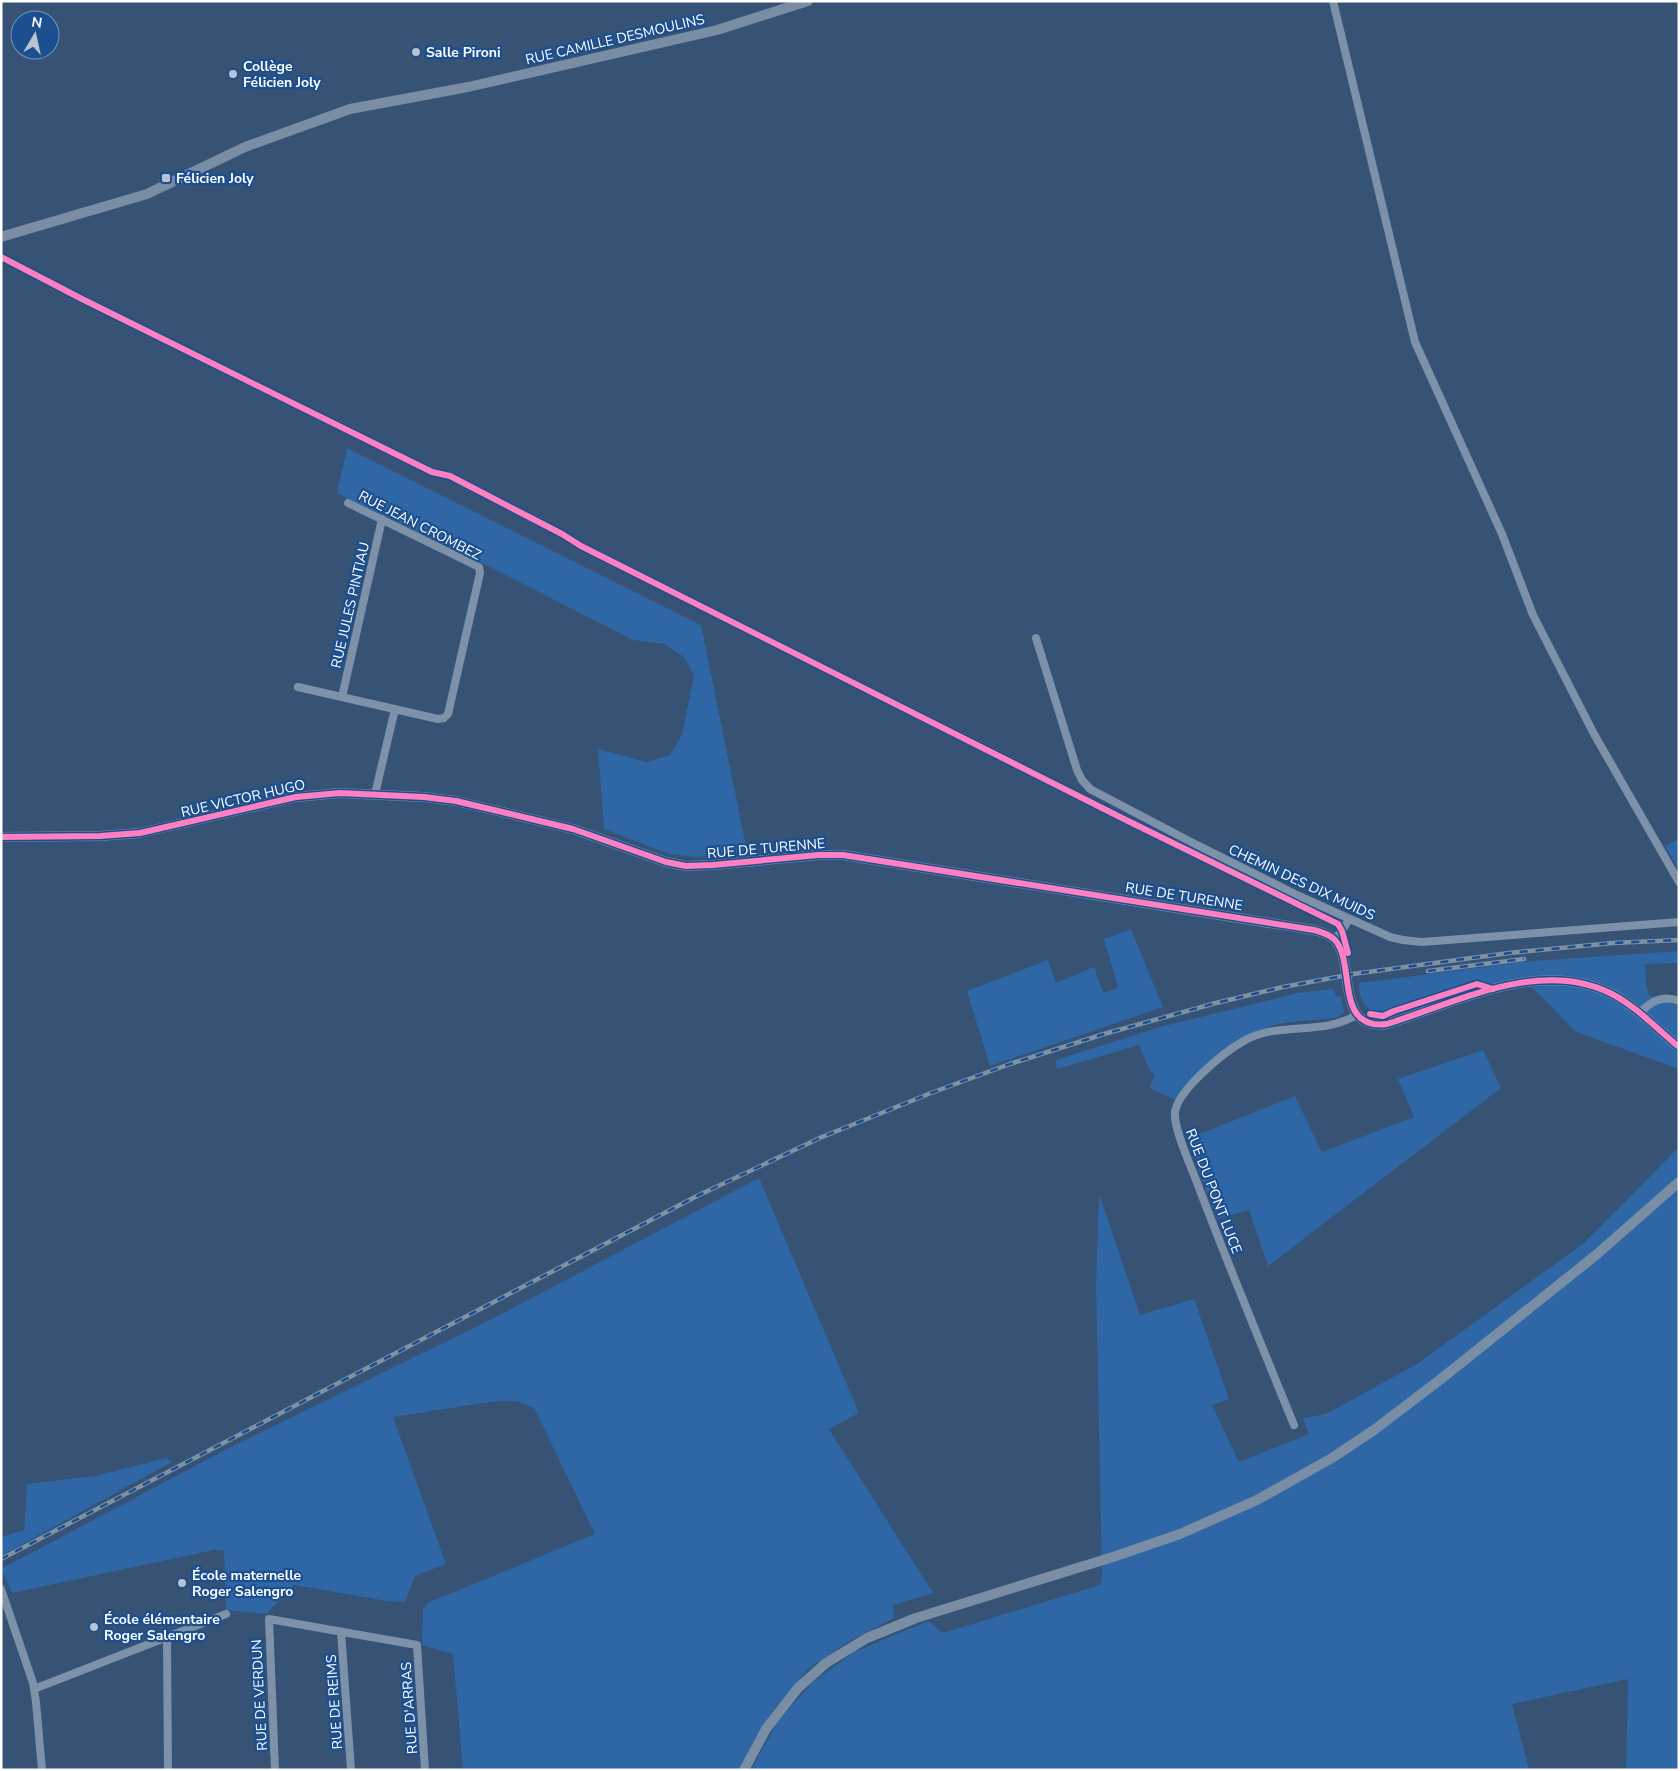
<svg xmlns="http://www.w3.org/2000/svg" width="1680" height="1771" viewBox="0 0 1680 1771" font-family="'Nunito Sans',sans-serif">
<style>
.green{fill:#2f66a5}
.lines{fill:none;stroke-linecap:round;stroke-linejoin:round}
.street{stroke:#7d92a8;stroke-width:8}
.secondary{stroke:#798da4;stroke-width:10}
.rail-casing{stroke:#7e92a7;stroke-width:4.5}
.rail{stroke:#1b4f8f;stroke-width:2.5;stroke-dasharray:8;stroke-linecap:butt}
.cycleway-casing{stroke:#1b4f8f;stroke-width:9}
.cycleway{stroke:#ff80c0;stroke-width:6}
.poi-dot{fill:#b9c2ce;stroke:#1b4f8f;stroke-width:2}
.labels{text-anchor:middle;stroke-width:4.5;stroke-linejoin:round;paint-order:stroke}
.street-label{font-size:14px;fill:#fff;stroke:#1b4f8f}
.poi-label{font-size:14px;font-weight:bold;fill:#fff;stroke:#1b4f8f;text-anchor:start}
</style>
<rect width="100%" height="100%" fill="#365274"/>
<path class="green" d="M347,448L701,625L747,851L696,857L669,854L604,829L598,749L646,762L670,755L682,735L694,676L684,657L664,644L633,640L488,566L337,493Z
M1679,839V870L1665,846Z
M1131,929L1163,1007L990,1066L967,991L1048,960L1056,983L1094,967L1103,993L1118,988L1104,939Z
M1679,951V963L1645,964L1646,984L1649,995L1679,1006V1069L1576,1032L1533,988L1529,976L1491,985L1480,981L1380,1014C1364,1010 1359,999 1359,983L1532,961Z
M1334,989L1336,997L1341,996L1344,1013L1336,1018C1318,1020 1297,1020 1279,1024C1237,1033 1203,1070 1175,1100L1149,1088L1155,1074L1150,1071L1139,1045L1057,1069L1056,1060L1160,1027L1298,993Z
M1483,1050L1501,1088L1268,1266L1249,1210L1217,1219L1187,1139L1295,1096L1322,1152L1414,1117L1398,1079Z
M1679,1147V1770H1626L1628,1679L1512,1704L1529,1770H751L778,1721L813,1682L854,1652L928,1621L943,1633L1100,1585L1102,1574L1096,1286L1098,1214L1100,1196L1140,1315L1194,1299L1229,1399L1212,1405L1239,1462L1309,1434L1303,1418L1326,1414L1417,1364L1584,1243Z
M759,1178L859,1413L829,1429L933,1593L893,1605L894,1618L848,1642L808,1669L775,1709L755,1738L740,1770H463L453,1654L422,1645L423,1610L427,1603L595,1534L534,1408L517,1401H496L393,1417L446,1564L415,1576L405,1602L387,1601L294,1585L266,1614L226,1610L224,1551L214,1550L12,1593L1,1569L223,1451L492,1319Z
M167,1458L172,1462L1,1556V1537L24,1530L27,1484L95,1476Z"/>
<g class="lines">
<path class="street" d="M1333,1L1415,342L1502,534L1533,615L1594,734L1679,882
M1036,638L1077,770L1082,780L1090,789L1193,843L1299,896L1390,937L1403,940L1422,942L1679,922
M298,687L438,719L444,718L448,714L480,573L479,567L348,503
M342,697L382,519
M375,794L395,709
M1334,939L1342,931L1349,919
M1639,1013C1651,1002 1662,994 1679,1001
M1294,1425C1261,1344 1227,1262 1196,1180C1190,1164 1173,1127 1175,1112C1178,1090 1223,1053 1242,1042C1277,1020 1323,1037 1358,1014
M1,1589L33,1683L36,1702L42,1770
M341,1632L351,1770
M167,1638L168,1770
M34,1689L226,1614
M275,1770L269,1619L417,1645L425,1770"/>
<path class="secondary" d="M1,237L147,194L245,147L350,109L468,87L717,30L808,1
M1,837L100,836L140,833L296,797L340,793L424,797L456,801L573,829L666,862L686,866L713,865L818,855H843L1314,930C1322,932 1329,934 1335,940C1356,963 1334,1031 1387,1024C1455,1003 1540,958 1610,993C1636,1006 1657,1029 1679,1047
M744,1770L766,1729L798,1688L826,1663L867,1638L916,1618L1116,1556L1180,1534L1257,1500L1332,1458L1374,1430L1441,1379L1596,1255L1679,1182"/>
<g class="rail-casing">
<path id="rail" d="M1428,971L1524,959
M1,1559L697,1196L822,1137L931,1093L1007,1065L1104,1034L1216,1003L1283,987L1353,974L1509,953L1613,943L1679,940"/>
</g>
<use href="#rail" class="rail"/>
<g class="cycleway-casing">
<path id="cycleway" d="M1,257L82,299L432,472L450,476L562,534L581,546L1128,821L1338,924L1342,931L1348,953
M1,837L100,836L140,833L296,797L340,793L424,797L456,801L573,829L666,862L686,866L713,865L818,855H843L1314,930C1322,932 1329,934 1335,940C1356,963 1334,1031 1387,1024C1455,1003 1540,958 1610,993C1636,1006 1657,1029 1679,1047
M1370,1014L1383,1016L1394,1011L1477,984L1493,989"/>
</g>
<use href="#cycleway" class="cycleway"/>
</g>
<g class="poi-dot">
<circle cx="416" cy="52" r="5"/>
<circle cx="233" cy="74" r="5"/>
<rect x="161" y="173" width="10" height="10" rx="2.5"/>
<circle cx="182" cy="1583" r="5"/>
<circle cx="94" cy="1627" r="5"/>
</g>
<g class="labels">
<g class="street-label">
<text transform="translate(615 39) rotate(-13)" y="5">RUE CAMILLE DESMOULINS</text>
<text transform="translate(420 525) rotate(27)" y="5">RUE JEAN CROMBEZ</text>
<text transform="translate(350 605) rotate(-77)" y="5">RUE JULES PINTIAU</text>
<text transform="translate(243 798) rotate(-13)" y="5">RUE VICTOR HUGO</text>
<text transform="translate(766 848) rotate(-5)" y="5">RUE DE TURENNE</text>
<text transform="translate(1302 882) rotate(25)" y="5">CHEMIN DES DIX MUIDS</text>
<text transform="translate(1184 896) rotate(9)" y="5">RUE DE TURENNE</text>
<text transform="translate(1214 1191) rotate(69)" y="5">RUE DU PONT LUCE</text>
<text transform="translate(259 1695) rotate(-93)" y="5">RUE DE VERDUN</text>
<text transform="translate(334 1702) rotate(-94)" y="5">RUE DE REIMS</text>
<text transform="translate(409 1708) rotate(-94)" y="5">RUE D'ARRAS</text>
</g>
<g class="poi-label">
<text x="426" y="57">Salle Pironi</text>
<text x="243" y="71">Collège<tspan x="243" dy="16">Félicien Joly</tspan></text>
<text x="176" y="183">Félicien Joly</text>
<text x="192" y="1580">École maternelle<tspan x="192" dy="16">Roger Salengro</tspan></text>
<text x="104" y="1624">École élémentaire<tspan x="104" dy="16">Roger Salengro</tspan></text>
</g>
</g>
<rect width="1680" height="1771" fill="none" stroke="#ffffff" stroke-width="5"/>
<g transform="translate(35 35) rotate(9)"><circle r="24" fill="#1b4f8f" stroke="#7695bc"/>
<path d="M0-4L9 19L0 12L-9 19Z" fill="#b9c2ce"/>
<text y="-8" font-size="14" font-weight="bold" text-anchor="middle" fill="#ffffff">N</text>
</g>
</svg>
